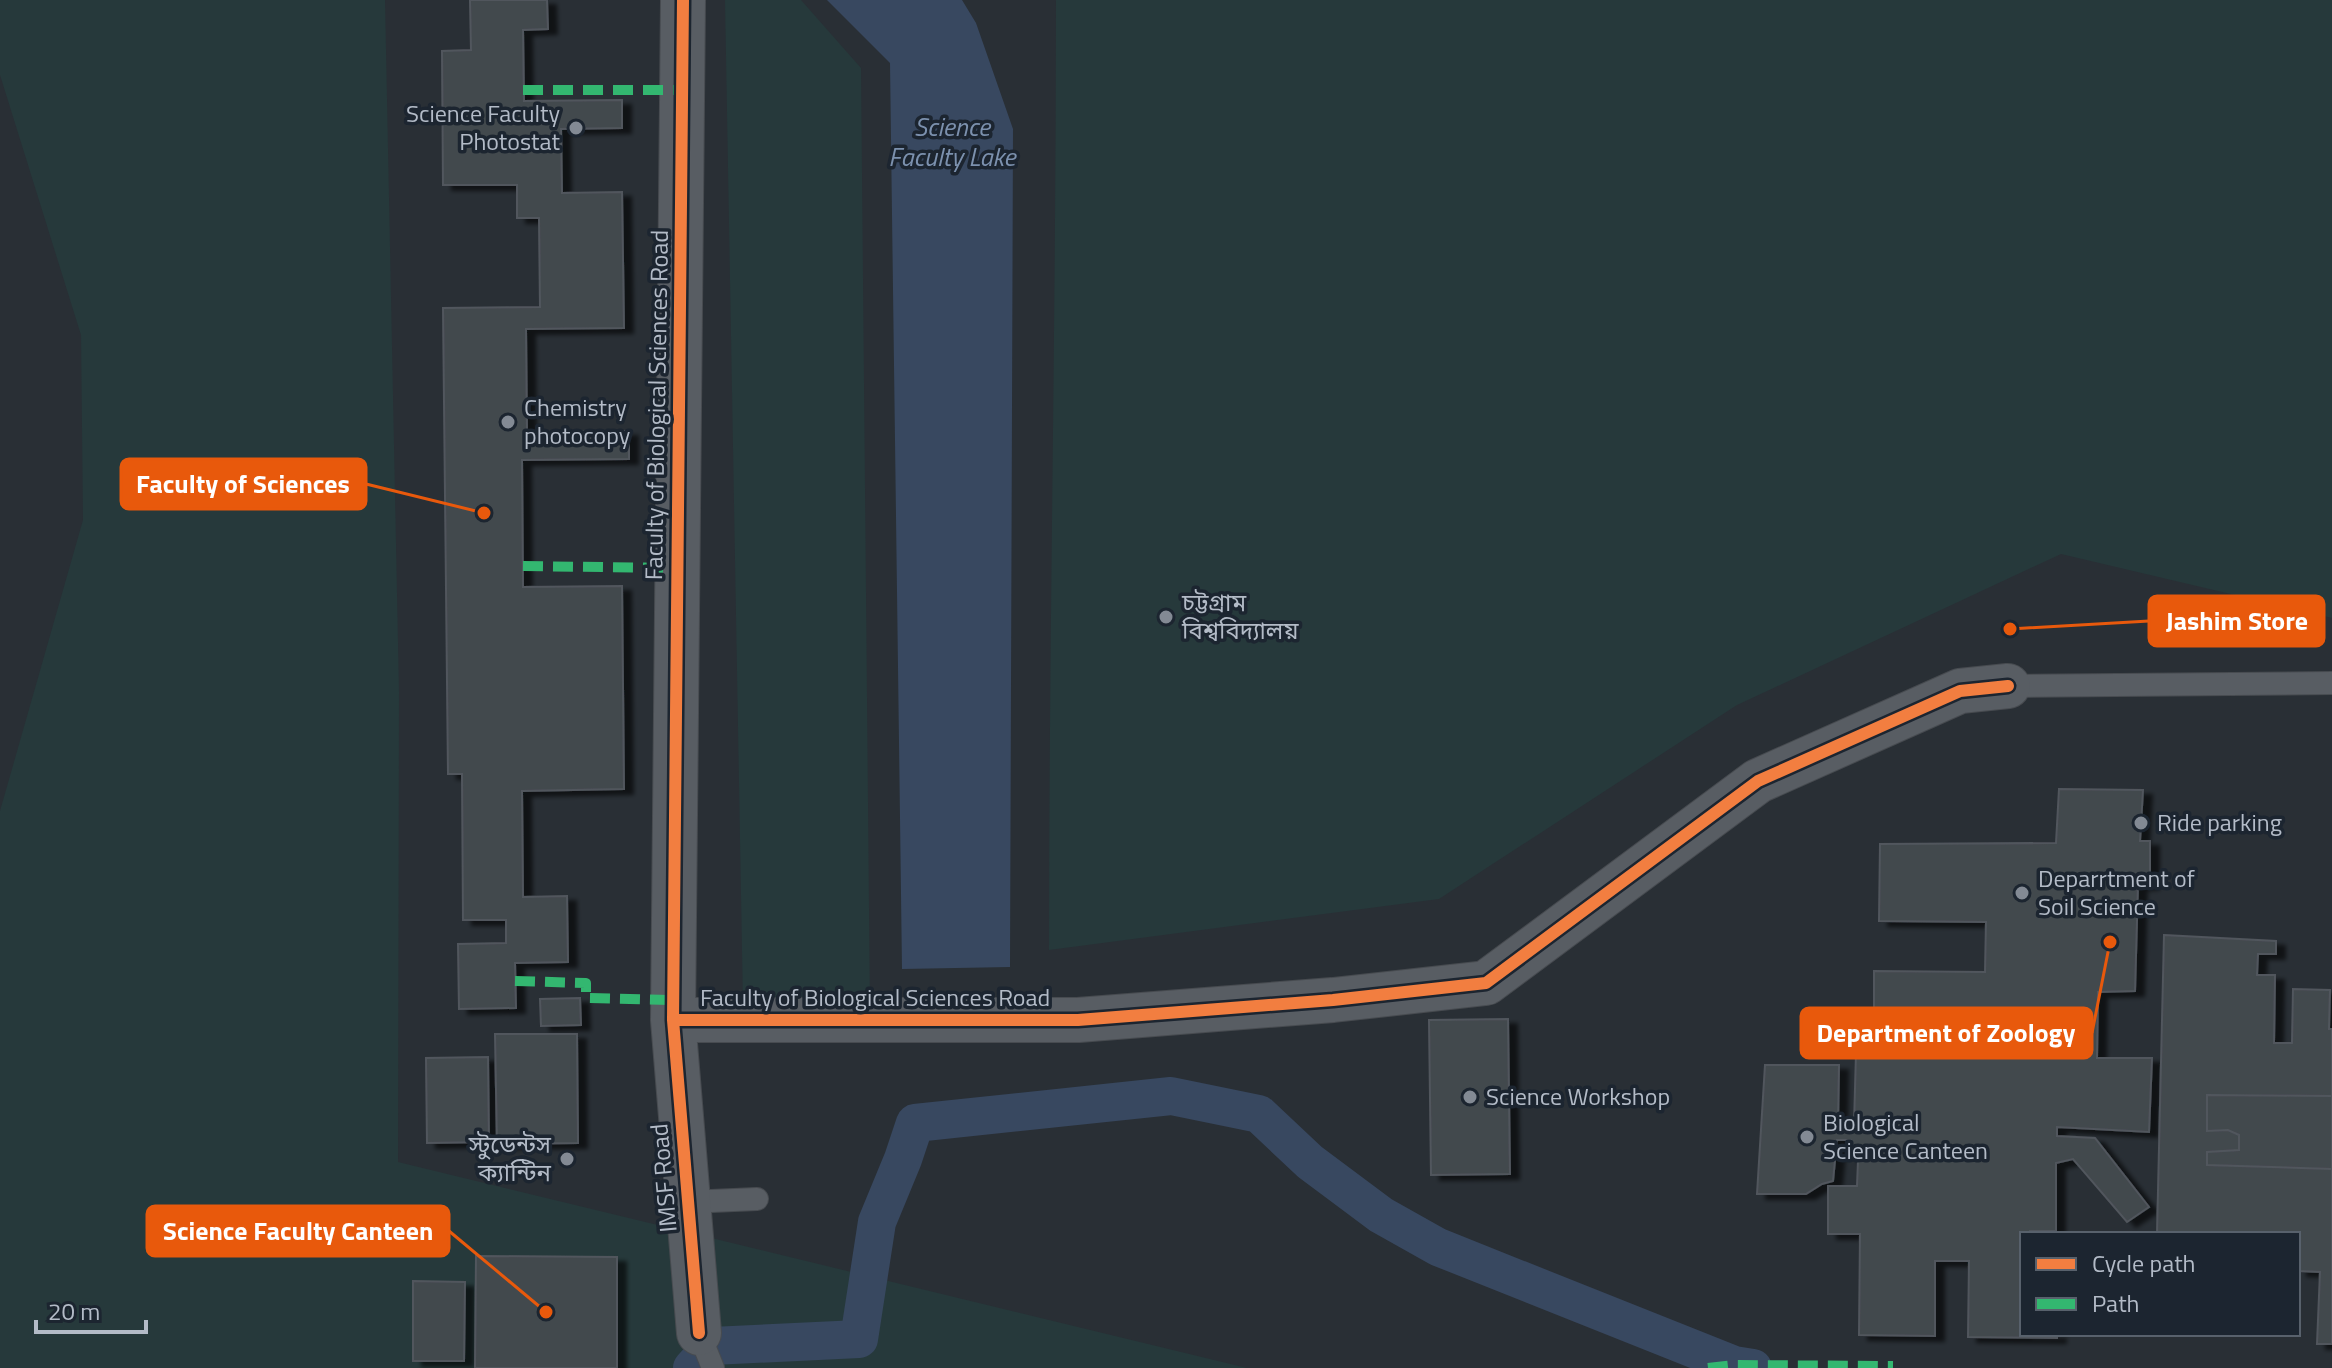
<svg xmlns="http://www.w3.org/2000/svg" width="2332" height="1368" viewBox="0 0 2332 1368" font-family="'Titillium Web','Noto Sans Bengali',sans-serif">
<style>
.green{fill:#26393b}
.water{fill:#384860}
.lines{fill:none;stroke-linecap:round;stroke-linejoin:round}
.canal{stroke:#384860;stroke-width:38}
.building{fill:#43484e;stroke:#51565d;stroke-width:2;filter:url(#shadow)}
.service-casing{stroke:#474b50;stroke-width:24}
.tertiary-casing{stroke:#474b50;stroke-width:46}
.service{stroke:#585d63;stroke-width:22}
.tertiary{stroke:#585d63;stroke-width:44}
.quiet{stroke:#33b770;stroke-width:10;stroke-dasharray:20 10;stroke-linecap:butt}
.cycleway-casing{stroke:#1c2530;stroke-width:17}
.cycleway{stroke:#f27e40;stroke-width:12}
.poi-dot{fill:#838a94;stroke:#1c2530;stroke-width:3}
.labels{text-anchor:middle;stroke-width:7;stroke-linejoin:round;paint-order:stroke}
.poi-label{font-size:24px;fill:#b3bbc7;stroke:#1c2530;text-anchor:start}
.street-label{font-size:24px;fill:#b3bbc7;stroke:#1c2530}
.water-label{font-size:26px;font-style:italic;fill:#7c91ae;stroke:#1c2530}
.leader{fill:none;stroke:#e8590c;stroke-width:3}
.callout-dot{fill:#e8590c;stroke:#1c2530;stroke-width:3}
.callout{fill:#e8590c;stroke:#e8590c;stroke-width:3}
.callout-label{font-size:26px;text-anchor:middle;font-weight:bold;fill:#fff}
</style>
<defs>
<filter id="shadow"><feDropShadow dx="9" dy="5" stdDeviation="2" flood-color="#0009"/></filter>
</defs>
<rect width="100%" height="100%" fill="#292f35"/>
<path class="green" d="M0,0H385L399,692L398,1162L1247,1368H0V811L83,520L81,335L0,75Z
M725,0H801L861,68L870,1012L743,1006Z
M1056,0H2332V618L2061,554L1737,705L1439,899L1049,950C1049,633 1056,317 1056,0Z"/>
<path class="water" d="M827,0H962L976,23L1013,129L1010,967L902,969L890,63Z"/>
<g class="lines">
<path class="canal" d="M692,1368L712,1346L859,1339L877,1222L903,1159L915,1123L1171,1096L1259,1114L1310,1162L1381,1215L1438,1247L1734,1365L1753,1368"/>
</g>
<path class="building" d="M470,0H547L548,29L523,30L524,101L622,100V128L561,129L562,193L622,192L624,328L526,329L527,432L629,431V459L522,460L523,587L622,586L624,789L522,791L523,897L567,896L568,962L515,963L516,1008L459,1009L458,944L506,943V920H463L462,774H448L443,308L540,307L539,218H517V185H443L442,51L471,50Z
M2059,789L2143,790L2140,841H2150V884L2138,885L2135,991L2098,992L2097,1058H2152L2149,1132L2057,1127V1136L2095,1138L2149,1207L2127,1222L2073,1159L2056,1163V1231H2030L2029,1234H2022V1334H2057V1338L1968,1337L1969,1261H1935V1336L1859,1335L1860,1234H1828V1186H1857L1858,1161L1850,1159L1851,1140H1837L1833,1181L1822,1184L1806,1194H1757L1765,1065H1839L1838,1125H1854L1856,1053L2015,1048V1030L1874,1029V971L1985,972L1986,922L1879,921L1880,844L2056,843Z
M2164,935L2276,941V954H2258L2257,975H2275L2274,1043H2292L2293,989L2330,990L2329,1029H2332V1344H2317L2320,1272L2298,1271V1234H2157Z
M580,998L581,1025L541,1026L540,999Z
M1508,1019L1510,1174L1431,1175L1429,1020Z
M495,1034H577L578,1143L497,1144Z
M488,1057L489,1142L427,1143L426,1058Z
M2207,1095L2332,1096V1169L2207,1165V1152L2239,1150V1135L2228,1130L2207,1131Z
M476,1256L617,1257V1368H475Z
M413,1281L465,1282L464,1361H413Z"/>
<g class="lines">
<g class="service-casing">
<path id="service" d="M2008,686L2332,683
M688,1202L757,1199
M699,1333L713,1368"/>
</g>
<g class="tertiary-casing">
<path id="tertiary" d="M683,0L673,1020L699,1333
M673,1020H1078L1333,1000L1486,983L1758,781L1960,691L2008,686"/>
</g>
<use href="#service" class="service"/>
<use href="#tertiary" class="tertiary"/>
<path class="quiet" d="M523,90H682
M523,566L677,568
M515,981L586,983V998L673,1000
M1708,1368L1734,1365L1893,1366"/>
<g class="cycleway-casing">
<path id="cycleway" d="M683,0L673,1020L699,1333
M673,1020H1078L1333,1000L1486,983L1758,781L1960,691L2008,686"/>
</g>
<use href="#cycleway" class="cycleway"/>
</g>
<g class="poi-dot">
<circle cx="576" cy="128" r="8"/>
<circle cx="508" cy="422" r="8"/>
<circle cx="1166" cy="617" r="8"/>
<circle cx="2141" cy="823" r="8"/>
<circle cx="2022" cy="893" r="8"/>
<circle cx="1470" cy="1097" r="8"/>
<circle cx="1807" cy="1137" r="8"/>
<circle cx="567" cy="1159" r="8"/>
</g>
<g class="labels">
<g class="poi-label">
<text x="560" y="122" text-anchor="end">Science Faculty<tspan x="560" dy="28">Photostat</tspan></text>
<text x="524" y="416">Chemistry<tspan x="524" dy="28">photocopy</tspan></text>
<text x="1182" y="611">চট্টগ্রাম<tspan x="1182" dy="28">বিশ্ববিদ্যালয়</tspan></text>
<text x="2157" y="831">Ride parking</text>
<text x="2038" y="887">Deparrtment of<tspan x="2038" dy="28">Soil Science</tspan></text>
<text x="1486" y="1105">Science Workshop</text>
<text x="1823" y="1131">Biological<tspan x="1823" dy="28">Science Canteen</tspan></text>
<text x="551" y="1153" text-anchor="end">স্টুডেন্টস<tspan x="551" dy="28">ক্যান্টিন</tspan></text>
</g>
<g class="street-label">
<text transform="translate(657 405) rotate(-89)" y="8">Faculty of Biological Sciences Road</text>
<text x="875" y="1006">Faculty of Biological Sciences Road</text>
<text transform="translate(664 1178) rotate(-95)" y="8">IMSF Road</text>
</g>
<g class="water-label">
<text x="952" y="136">Science<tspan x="952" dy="30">Faculty Lake</tspan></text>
</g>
</g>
<path class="leader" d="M484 513L366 484M2010 629L2149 621M2110 942L2092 1033M546 1312L449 1231"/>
<g class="callout-dot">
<circle cx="484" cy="513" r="8"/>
<circle cx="2010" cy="629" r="8"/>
<circle cx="2110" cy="942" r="8"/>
<circle cx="546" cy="1312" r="8"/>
</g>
<g class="callout">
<rect x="121" y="459" width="245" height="50" rx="8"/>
<rect x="2149" y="596" width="175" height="50" rx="8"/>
<rect x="1801" y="1008" width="291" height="50" rx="8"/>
<rect x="147" y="1206" width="302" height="50" rx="8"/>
</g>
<g class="callout-label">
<text x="243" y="493">Faculty of Sciences</text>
<text x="2237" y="630">Jashim Store</text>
<text x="1946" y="1042">Department of Zoology</text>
<text x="298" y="1240">Science Faculty Canteen</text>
</g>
<rect x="2020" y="1232" width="280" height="104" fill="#1c2530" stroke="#58616c" stroke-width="2"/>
<rect x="2036" y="1258" width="40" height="12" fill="#f27e40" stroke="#58616c" stroke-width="2"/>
<text x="2092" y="1272" font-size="24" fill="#b3bbc7">Cycle path</text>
<rect x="2036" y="1298" width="40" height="12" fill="#33b770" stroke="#58616c" stroke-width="2"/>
<text x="2092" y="1312" font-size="24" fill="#b3bbc7">Path</text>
<path d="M36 1320v12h110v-12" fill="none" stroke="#b3bbc7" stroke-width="4"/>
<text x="48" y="1320" font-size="24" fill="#b3bbc7" stroke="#1c2530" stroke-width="6" paint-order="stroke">20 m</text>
</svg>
